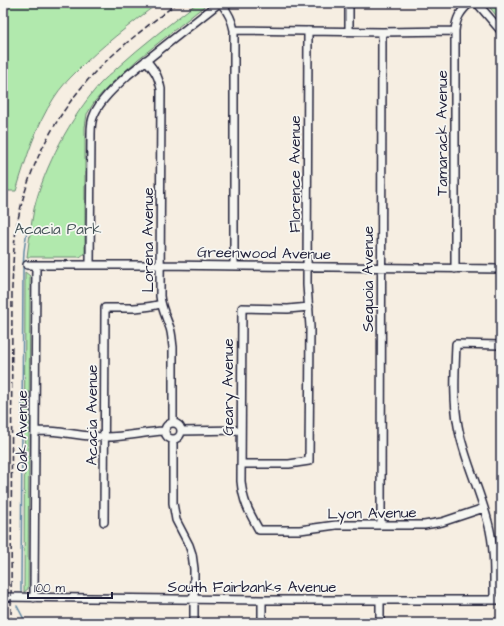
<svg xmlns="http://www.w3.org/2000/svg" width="504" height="626" viewBox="0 0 504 626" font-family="'Architects Daughter',sans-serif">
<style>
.green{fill:#b1e9ad;stroke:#6a8674}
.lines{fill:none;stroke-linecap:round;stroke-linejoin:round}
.stream{stroke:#5d86a2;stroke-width:1.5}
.minor-casing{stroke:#22223b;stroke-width:10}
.minor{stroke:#f6f6f2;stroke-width:7}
.rail{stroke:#22223b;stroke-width:1.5;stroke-dasharray:6 3;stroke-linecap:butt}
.labels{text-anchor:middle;stroke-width:3.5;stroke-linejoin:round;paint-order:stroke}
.street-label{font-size:15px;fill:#22223b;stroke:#f6f6f2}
.park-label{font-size:15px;fill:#465458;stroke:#f6f6f2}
</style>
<rect width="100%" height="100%" fill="#f6eee2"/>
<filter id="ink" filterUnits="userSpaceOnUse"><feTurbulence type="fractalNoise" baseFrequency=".025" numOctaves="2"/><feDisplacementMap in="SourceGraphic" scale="8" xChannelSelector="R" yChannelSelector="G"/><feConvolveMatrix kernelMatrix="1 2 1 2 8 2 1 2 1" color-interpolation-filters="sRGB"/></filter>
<g filter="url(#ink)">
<path class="green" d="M3,3H158C130,25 101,46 76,72C68,80 60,88 54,98C36,125 26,159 16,191H4Z
M197,3H208L137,60L105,90L95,101L87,114L85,127V253L80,257H27C29,241 31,225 34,209C44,167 71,117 99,85C104,79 111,74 117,68C142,45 170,24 197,3Z
M486,3H494L501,11V21Z
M25,272L30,276L28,589L24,592Z"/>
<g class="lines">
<path class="stream" d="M21,591L23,271L24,251L27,230L22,229
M17,606L26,623"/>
<g class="minor-casing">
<path id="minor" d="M221,3C228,12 232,19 234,30V266
M349,3V31
M477,3L501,31
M234,30L382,32L455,31
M146,60C155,71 158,75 161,89L160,296C161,307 166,317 170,328C172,334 172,341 173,347V423
M27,265H160L501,269
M90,265L91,134C91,127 91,121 94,115C100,100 117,85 129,74L219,3
M455,269V31C456,19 460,11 470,3
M309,307L288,309L242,308L241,481C243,502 249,512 259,530H300L336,525H424L442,522L484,508
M165 431a8 8 0 1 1 16 0a8 8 0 1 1-16 0Z
M35,431C43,431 51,431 59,432C75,434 90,437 106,437C126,437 144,432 164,431
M181,431L241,430
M173,439V503L176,520L189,545L192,554L194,569V623
M241,464H289L309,461L310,327L307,285L308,31
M104,522L105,308C124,308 143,309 161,304
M381,525L382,32
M3,597L262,600H501
M34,598L36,265
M262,600V623
M494,600C494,574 495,547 488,522C480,490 464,459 458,426C453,399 455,371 456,344L501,345
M380,601V623"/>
</g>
<use href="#minor" class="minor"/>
<path class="rail" d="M11,623L12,287C13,271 13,254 15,238C23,175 54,114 98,69C122,45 150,24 177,3"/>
</g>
</g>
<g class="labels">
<g class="street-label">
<text transform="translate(442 133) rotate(-90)" y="5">Tamarack Avenue</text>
<text transform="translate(295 174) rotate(-90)" y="5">Florence Avenue</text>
<text transform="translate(148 240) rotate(-90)" y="5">Lorena Avenue</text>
<text transform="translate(264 253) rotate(1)" y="5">Greenwood Avenue</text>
<text transform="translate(368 279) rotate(-90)" y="5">Sequoia Avenue</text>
<text transform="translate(228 387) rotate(-90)" y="5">Geary Avenue</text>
<text transform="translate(92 415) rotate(-90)" y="5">Acacia Avenue</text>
<text transform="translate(22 431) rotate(-90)" y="5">Oak Avenue</text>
<text transform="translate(372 513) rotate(-1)" y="5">Lyon Avenue</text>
<text x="252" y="592">South Fairbanks Avenue</text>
</g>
<g class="park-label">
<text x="58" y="234">Acacia Park</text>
</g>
</g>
<rect width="504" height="626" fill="none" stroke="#f6f6f2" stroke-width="16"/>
<rect x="8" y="8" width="488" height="610" fill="none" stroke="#22223b" stroke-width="1.5" filter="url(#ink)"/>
<path d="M28 592v6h84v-6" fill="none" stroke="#22223b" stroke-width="2"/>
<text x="34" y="592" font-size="12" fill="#22223b" stroke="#f6f6f2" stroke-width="3" paint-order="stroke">100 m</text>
</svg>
